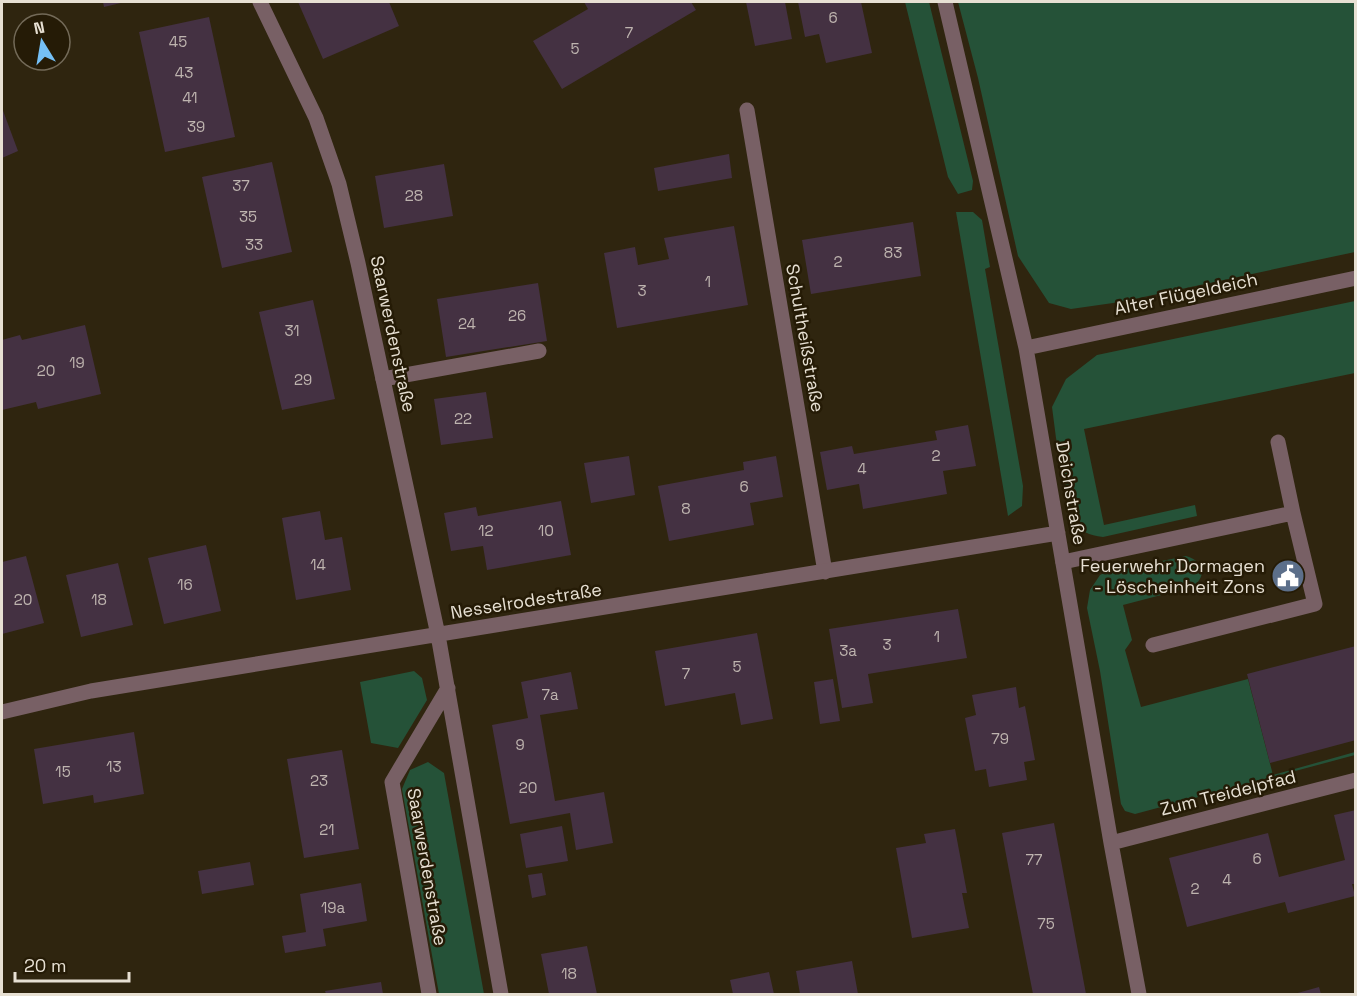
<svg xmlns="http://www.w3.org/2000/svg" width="1357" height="996" viewBox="0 0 1357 996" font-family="'Space Grotesk',sans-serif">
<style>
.green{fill:#255238}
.building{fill:#443142}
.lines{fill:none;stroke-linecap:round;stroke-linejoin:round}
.lane{stroke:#786065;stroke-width:15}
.street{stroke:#786065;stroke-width:15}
.labels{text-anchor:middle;stroke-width:5;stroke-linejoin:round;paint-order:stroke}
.number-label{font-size:15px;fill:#beb4af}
.street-label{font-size:18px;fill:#e7e0d3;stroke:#251b06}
.poi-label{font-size:18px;fill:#e7e0d3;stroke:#251b06;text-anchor:end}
</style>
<rect width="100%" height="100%" fill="#2f250f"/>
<path class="green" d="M905,2H929L973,181L972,190L958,194L948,177Z
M958,2H1355V252L1120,302L1071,309L1049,303L1018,256L978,78Z
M956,212H973L982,220L990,267L985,269L1023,486L1022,506L1008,516Z
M1355,301V373L1084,429L1104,525L1195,505L1197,516L1103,537C1089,535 1080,532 1073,520L1056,438L1052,407L1066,379L1097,355Z
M1186,556C1204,561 1208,576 1192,587L1123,605L1132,640L1125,650L1141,707L1248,679L1273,775L1355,752V755L1135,814L1125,811L1121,804L1100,671L1087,608L1090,590L1100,575L1104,573Z
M414,671L422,678L427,700L398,748L371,743L360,682Z
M428,762L444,773L484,994H439L402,789L410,770Z"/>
<path class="building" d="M103,2H125L104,7Z
M298,2H389L399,26L323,59Z
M584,2H691L696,10L562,89L533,41L588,9Z
M746,2H785L792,39L755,46Z
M798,2H861L872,53L826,63L819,34L805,37Z
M209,17L235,137L165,152L139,32Z
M2,108L18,151L2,158Z
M729,154L732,178L658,191L654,168Z
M272,162L292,252L222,268L202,177Z
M444,164L453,216L384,228L375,176Z
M913,222L921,276L811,294L802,240Z
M734,226L748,305L617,328L604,253L635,247L638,265L669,259L664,238Z
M538,283L547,341L446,357L437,299Z
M313,300L335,399L282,410L259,312Z
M85,325L101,394L38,409L36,402L2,410V340L20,335L22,340Z
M486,392L493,438L441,445L434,399Z
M968,425L976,466L943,471L947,494L863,509L859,484L827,490L820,452L852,446L854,454L937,440L935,431Z
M629,456L635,495L591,503L584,463Z
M776,456L783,497L750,503L754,525L669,541L658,486L744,470L743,462Z
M561,501L571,555L487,570L483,546L451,551L444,513L476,507L478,516Z
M320,511L325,540L342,537L351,590L296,600L282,518Z
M206,545L221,611L164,624L148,558Z
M26,556L44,623L2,634V562Z
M118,563L133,625L81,637L66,575Z
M958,609L967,658L868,674L873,703L842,708L829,629Z
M757,633L773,719L741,725L735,693L665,706L655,651Z
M1356,646V740L1270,763L1247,674Z
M571,672L578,709L540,715L555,801L604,792L613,843L576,850L570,813L510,824L492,725L528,718L521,682Z
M833,679L840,721L820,724L814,682Z
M1016,687L1019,708L1025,706L1035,760L1024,762L1027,780L989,787L986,769L975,771L965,718L976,715L972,695Z
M134,732L144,794L94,803L93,795L43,804L34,749Z
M342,750L359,849L304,858L287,759Z
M1356,810V884H1352L1355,896L1288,913L1285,902L1187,927L1169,858L1268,833L1279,877L1345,860L1334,815Z
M1054,823L1074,930L1086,994H1033L1014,897L1002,833Z
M562,826L568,861L526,868L520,834Z
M955,829L967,893H962L969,928L912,938L896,848L926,843L924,834Z
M250,862L254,885L202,894L198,871Z
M542,873L546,895L532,898L528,875Z
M361,883L367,921L323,929L326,946L285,953L282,936L306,932L300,894Z
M587,946L597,994H549L541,954Z
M852,961L858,994H800L796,971Z
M769,972L774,994H733L730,980Z
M381,982L383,994H326L325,991Z
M1319,987L1321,994H1294Z"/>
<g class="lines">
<path class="lane" d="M747,110L825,572
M383,379L539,351
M1063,562L1293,513L1278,442
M1153,645L1315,604L1293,513"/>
<path class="street" d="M260,2L316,118L339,184L358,263L438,635L501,994
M945,2L1026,348L1111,843L1139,994
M1026,348L1356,278
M2,712L91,691L1058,533
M1111,843L1356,780
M429,994L392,782L448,688"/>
</g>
<defs>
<g id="civic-disc" transform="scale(1.725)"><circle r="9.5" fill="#5c6f8a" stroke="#251b06"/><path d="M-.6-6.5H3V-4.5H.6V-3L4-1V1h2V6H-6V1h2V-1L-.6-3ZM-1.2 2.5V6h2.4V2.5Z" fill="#fff"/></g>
</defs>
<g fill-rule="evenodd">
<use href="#civic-disc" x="1288" y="576"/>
</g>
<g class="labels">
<g class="number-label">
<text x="833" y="23">6</text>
<text x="629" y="38">7</text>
<text x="178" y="47">45</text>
<text x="575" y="54">5</text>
<text x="184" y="78">43</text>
<text x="190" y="103">41</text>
<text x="196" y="132">39</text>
<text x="241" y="191">37</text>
<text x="414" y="201">28</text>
<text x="248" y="222">35</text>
<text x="254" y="250">33</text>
<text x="893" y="258">83</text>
<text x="838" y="267">2</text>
<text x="708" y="287">1</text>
<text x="642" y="296">3</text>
<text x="517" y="321">26</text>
<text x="467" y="329">24</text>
<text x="292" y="336">31</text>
<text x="77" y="368">19</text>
<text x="46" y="376">20</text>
<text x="303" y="385">29</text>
<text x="463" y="424">22</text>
<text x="936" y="461">2</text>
<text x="862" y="474">4</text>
<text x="744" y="492">6</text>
<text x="686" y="514">8</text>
<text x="486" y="536">12</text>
<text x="546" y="536">10</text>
<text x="318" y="570">14</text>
<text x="185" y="590">16</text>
<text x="23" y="605">20</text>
<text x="99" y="605">18</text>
<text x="937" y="642">1</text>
<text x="887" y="650">3</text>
<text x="848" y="656">3a</text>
<text x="737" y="672">5</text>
<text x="686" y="679">7</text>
<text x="550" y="700">7a</text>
<text x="1000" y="744">79</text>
<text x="520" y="750">9</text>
<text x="114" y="772">13</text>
<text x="63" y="777">15</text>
<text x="319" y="786">23</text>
<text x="528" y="793">20</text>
<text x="327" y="835">21</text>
<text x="1257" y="864">6</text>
<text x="1034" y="865">77</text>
<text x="1227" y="885">4</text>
<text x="1195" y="894">2</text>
<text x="333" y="913">19a</text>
<text x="1046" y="929">75</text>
<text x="569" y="979">18</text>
</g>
<g class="street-label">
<text transform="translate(1186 294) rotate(-12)" y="6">Alter Flügeldeich</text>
<text transform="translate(393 334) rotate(78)" y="6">Saarwerdenstraße</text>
<text transform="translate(805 338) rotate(80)" y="6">Schultheißstraße</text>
<text transform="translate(1071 493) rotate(80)" y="6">Deichstraße</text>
<text transform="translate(526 601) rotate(-9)" y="6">Nesselrodestraße</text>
<text transform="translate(1228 793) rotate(-14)" y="6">Zum Treidelpfad</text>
<text transform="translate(427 867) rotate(80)" y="6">Saarwerdenstraße</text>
</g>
<g class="poi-label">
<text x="1265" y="572">Feuerwehr Dormagen<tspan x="1265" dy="21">- Löscheinheit Zons</tspan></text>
</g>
</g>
<rect width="1357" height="996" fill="none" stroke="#e7e0d3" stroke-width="6"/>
<g transform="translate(42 42) rotate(349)"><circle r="28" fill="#251b06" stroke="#736a58" stroke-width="1.5"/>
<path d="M0-4.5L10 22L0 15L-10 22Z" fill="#75c0f6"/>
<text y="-9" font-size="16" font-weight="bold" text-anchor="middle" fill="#e7e0d3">N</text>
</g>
<path d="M15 972v9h114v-9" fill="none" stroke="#e7e0d3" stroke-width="3"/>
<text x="24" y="972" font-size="18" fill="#e7e0d3" stroke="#251b06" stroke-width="4.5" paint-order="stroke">20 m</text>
</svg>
